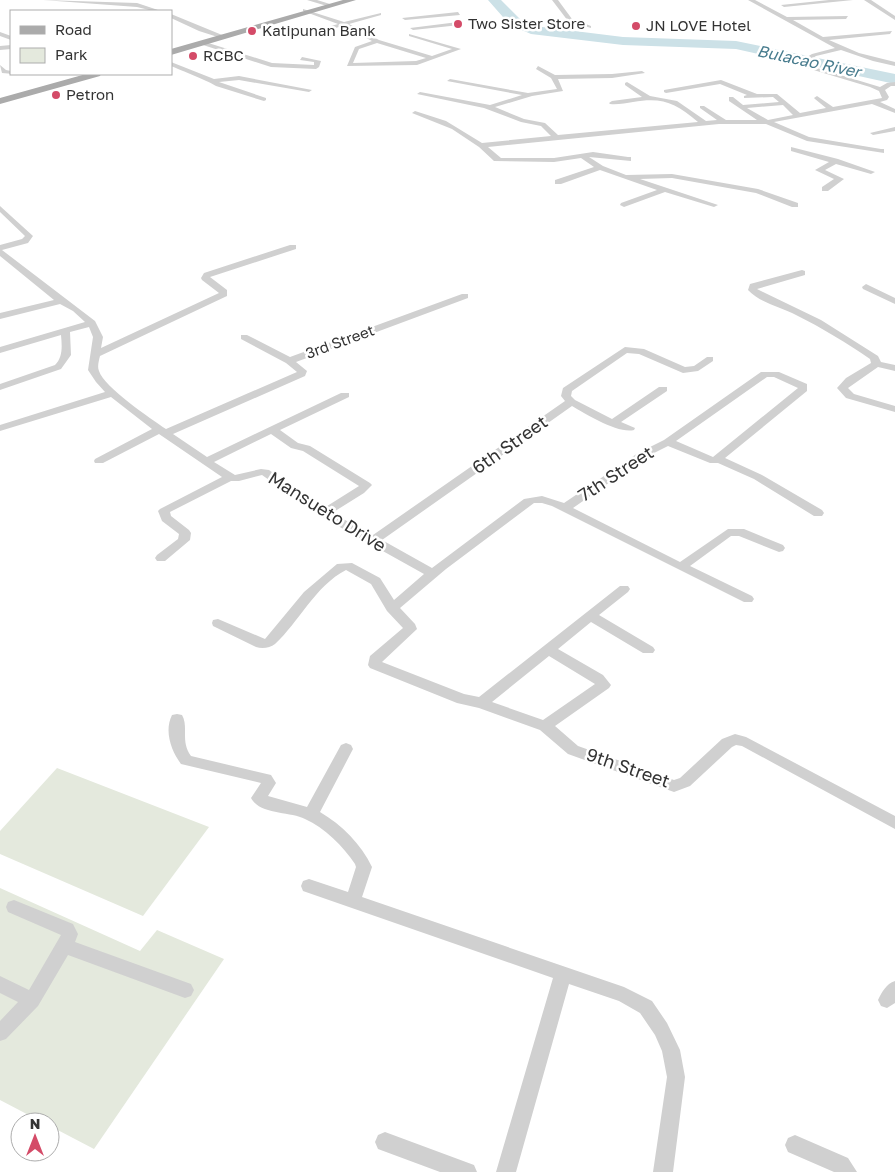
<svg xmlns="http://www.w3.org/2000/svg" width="895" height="1172" viewBox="0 0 895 1172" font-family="'Golos Text',sans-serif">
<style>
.green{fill:#e4e9dd}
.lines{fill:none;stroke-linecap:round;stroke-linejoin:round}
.river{fill:#cce1e7;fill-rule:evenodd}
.street{fill:#d0d0d0;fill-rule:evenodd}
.primary{fill:#ababab;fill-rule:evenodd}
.poi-dot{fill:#d44b68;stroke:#fff;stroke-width:2}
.labels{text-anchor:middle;stroke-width:5;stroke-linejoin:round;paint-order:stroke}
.far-poi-label{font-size:15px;fill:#333;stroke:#fff;text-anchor:start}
.far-street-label{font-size:15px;fill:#333;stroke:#fff}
.far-water-label{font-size:16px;font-style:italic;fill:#487c8e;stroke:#fff}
.street-label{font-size:18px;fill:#333;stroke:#fff}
</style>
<rect width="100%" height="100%" fill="#fff"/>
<path class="green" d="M57,768L209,827L143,916L0,854V831Z
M0,888L140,951L157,930L224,959L94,1149L50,1126V1122H42L0,1100Z"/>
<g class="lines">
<path class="river" d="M488,0H501L520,19L534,26L623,37L736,41L895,74V84L736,49L623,45L531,34L510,25Z"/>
<path class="street" d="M43,0L137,3L161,11H153L137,7Z
M307,0H317L330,4L327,6Z
M552,0H558L572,19L591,26V28L568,21Z
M748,0H755L787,17L848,16L846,19L793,20L823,37L892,31L890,34L829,40L859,53L895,62V66L873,61L841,50L816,56L804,64L880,87L887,83L895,82V86H891L885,90L889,97L887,100L880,102L895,109V113L872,104L774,122L809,137L881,149H884V153L807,141L766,124H719L488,147L501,158H554L593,152L628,157H631V161L589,157L603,166L626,175L672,174L758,189L798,203V207H792L756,193L672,178L640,179L718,205L714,207L665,192L624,207L620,205L621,203L657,190L600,170L561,184H555V180L594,167L581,158L554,162L494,161L479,147L452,129L412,113L415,111L446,121L482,143L551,136L541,126L521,122L484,108L417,94L420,92L490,105L522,95L447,81L450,79L528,93L557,89L551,78L536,69L538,66L555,75L612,74L642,71L645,73L612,78L558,79L563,91L532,96L495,107L524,119L545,123L558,135L698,122C675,103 663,97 633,102C626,103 617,105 610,104L609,103L612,101L642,97L625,85V83L627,82L650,96L677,101L706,121L717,120L700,108V106H704L726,120H757L729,101V97H733L743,105L779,102L773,97L744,98V96L747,95L720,84L666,93L664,92V90L721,80L757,94H777L800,113L826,108L815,99L814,98L817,96L833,107L882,98L879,91L870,87L797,65V63L812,54L835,48ZM783,105L793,115L768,120L747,108Z
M829,0H853L784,7L781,5Z
M864,0H871L895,16V20Z
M303,9L344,22L381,13V15L349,24L379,40L432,56L452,49L409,36V34L461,49L417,65L347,66L355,47L372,41L343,26L296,38V36L338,24L303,11ZM377,43L426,58L416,61L353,63L359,49Z
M458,12L460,15L405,20L402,18Z
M171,14L227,37L224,39L199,31L171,18Z
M458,22L460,25L413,30L410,28Z
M0,32L11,36V40L0,36Z
M202,41L272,63L314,65V62L300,60L302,57L321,61L319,67L316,69L271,67L200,44Z
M11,45V49L0,50V46Z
M171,62L214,79L239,76L312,90L309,92L239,80L219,82L266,98V100L264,101L216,86C211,82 180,70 171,66Z
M0,65L6,70L11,71V74H14L2,73Z
M895,127V131L873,135L870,133Z
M791,147L838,159L875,172L871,174L836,164L825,170L844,179L828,191H822V187L834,179L815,170L829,162L791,151Z
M0,206L33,236L28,243L2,250L95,321L103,337L101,348L219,293L202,280L201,278L204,273L290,245H296V249L210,277L227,290V296L100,356C99,360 97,367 99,371C104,387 151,419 166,429L297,372L286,363L241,339V335H247L290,357L462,294H468V298L296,362L307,371L305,376L173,434L207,457L341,393H349V397L280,430L298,443L310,446L370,483L372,485L364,493L332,513L373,535L565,401L561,396L563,388L625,347L644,349L685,367L694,366L707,357H713V361L698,371L683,373L639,354L627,353L572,391L571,396L575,400L612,419L659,387H667V391L621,422L635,428L634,430C618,434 586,414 572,406L382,540L432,568L524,499L542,496L564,503L638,453L664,440L761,372H779L807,384V391L725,458L762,475L822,510L824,513L822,516H814L754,479L718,463H710L668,446L646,457L573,508L680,562L728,529H744L783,545L785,548L783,551L779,552L739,536H731L690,566L752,596L754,599L752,602H744L552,506L542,503H534L446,569L400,608L415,624L417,629L382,662L464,694L479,697L620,586H628L630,589L628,592L599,615L653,647L655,650L653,653H643L591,622L558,649L603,675L611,685L609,688L555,726L578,746L674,780L680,778L722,739L735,734L746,737L895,816V829L742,746L736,745L732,747L690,786L674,792L568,754L540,730L479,708L457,703L370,668L368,665L370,656L403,628L387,611L371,584L346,570C315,586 299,622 275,644C270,648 262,649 256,647L213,626L212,623L213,620L218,619L265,639L304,592L337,564L352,563L380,578L394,600L424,574L320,516L262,475L239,481H231L170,512L171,516L189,530L191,533L190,540L165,561H157L155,558L157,555L178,539L179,534L162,521L158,511L160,509L222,477L159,434L103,463H95L94,461L95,459L152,429L111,397L0,431V425L105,392L96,382L88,370L93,337L89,327L70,332L71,355L61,369L0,390V384L55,365C63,357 62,346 61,335L0,353V347L85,322L73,311L60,304L0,319V313L54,300L0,256V245L22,239L25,236L0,212ZM767,377H774L798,388L713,457L676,441ZM271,434L291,448L303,451L359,486L324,508L269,470L261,469L235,475L214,462ZM549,656L595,684L543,720L492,702Z
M802,270L805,271V275L757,289L821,320L878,356L881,362L895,365V371L878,367L848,388L854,394L895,406V412L846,398L837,388L846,378L871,363L870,359C847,343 822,328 796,315C781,307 760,303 748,290L750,284Z
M866,284L895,298V304L863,289L862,287Z
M177,714L182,715C189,727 180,741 191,756L271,775L276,783L268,796L307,807L341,745L346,743L351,745L353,749L320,812C342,825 361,844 372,867L362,897L624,987L652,1001L667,1023L680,1050L685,1077L673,1172H653L667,1077L662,1051L655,1035L640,1013L619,1001L569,984L516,1172H496L553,978L303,891L301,886L303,881L309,879L348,892L356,867L355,864C343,846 325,828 305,819C290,811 260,815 251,798L261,783L181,764C171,751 164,731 172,715Z
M14,900L73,924L78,934L75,942L191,984L194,990L191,996L185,998L68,955L38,1006L6,1039L0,1041V1021L18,1002L0,993V976L29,990L61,935L8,912L6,907L8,902Z
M895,981V1003L887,1008L881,1006L878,1000C882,992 886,984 895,981Z
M385,1132L474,1165L477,1172H440L378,1149L375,1142L378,1135Z
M795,1135L848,1158L857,1172H834L788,1152L785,1145L788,1138Z"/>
<path class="primary" d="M343,0H356L171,55V49Z
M86,74H101L100,76L0,104V98Z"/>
</g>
<g class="poi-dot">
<circle cx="458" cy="24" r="5"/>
<circle cx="636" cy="26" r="5"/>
<circle cx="252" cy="31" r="5"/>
<circle cx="193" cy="56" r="5"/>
<circle cx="56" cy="95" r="5"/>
</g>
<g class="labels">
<g class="far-poi-label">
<text x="468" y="29">Two Sister Store</text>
<text x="646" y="31">JN LOVE Hotel</text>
<text x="262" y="36">Katipunan Bank</text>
<text x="203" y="61">RCBC</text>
<text x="66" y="100">Petron</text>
</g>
<g class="far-street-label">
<text transform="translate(340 342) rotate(-20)" y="5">3rd Street</text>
</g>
<g class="far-water-label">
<text transform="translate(809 61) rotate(12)" y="6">Bulacao River</text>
</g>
<g class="street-label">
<text transform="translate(510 445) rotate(-35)" y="6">6th Street</text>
<text transform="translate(616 474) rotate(-33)" y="6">7th Street</text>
<text transform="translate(327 512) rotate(32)" y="6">Mansueto Drive</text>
<text transform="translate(628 768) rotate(19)" y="6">9th Street</text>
</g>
</g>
<rect x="10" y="10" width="162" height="65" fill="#ffffff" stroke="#adadad"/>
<rect x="20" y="26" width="25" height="8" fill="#ababab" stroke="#adadad"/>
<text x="55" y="35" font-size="15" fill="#333333">Road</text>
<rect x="20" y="48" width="25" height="15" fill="#e4e9dd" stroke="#adadad"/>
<text x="55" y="60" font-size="15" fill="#333333">Park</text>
<g transform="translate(35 1137)"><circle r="24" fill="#ffffff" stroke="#adadad"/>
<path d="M0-4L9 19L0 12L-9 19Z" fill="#d44b68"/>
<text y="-8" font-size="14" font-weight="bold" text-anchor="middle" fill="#333333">N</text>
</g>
</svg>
